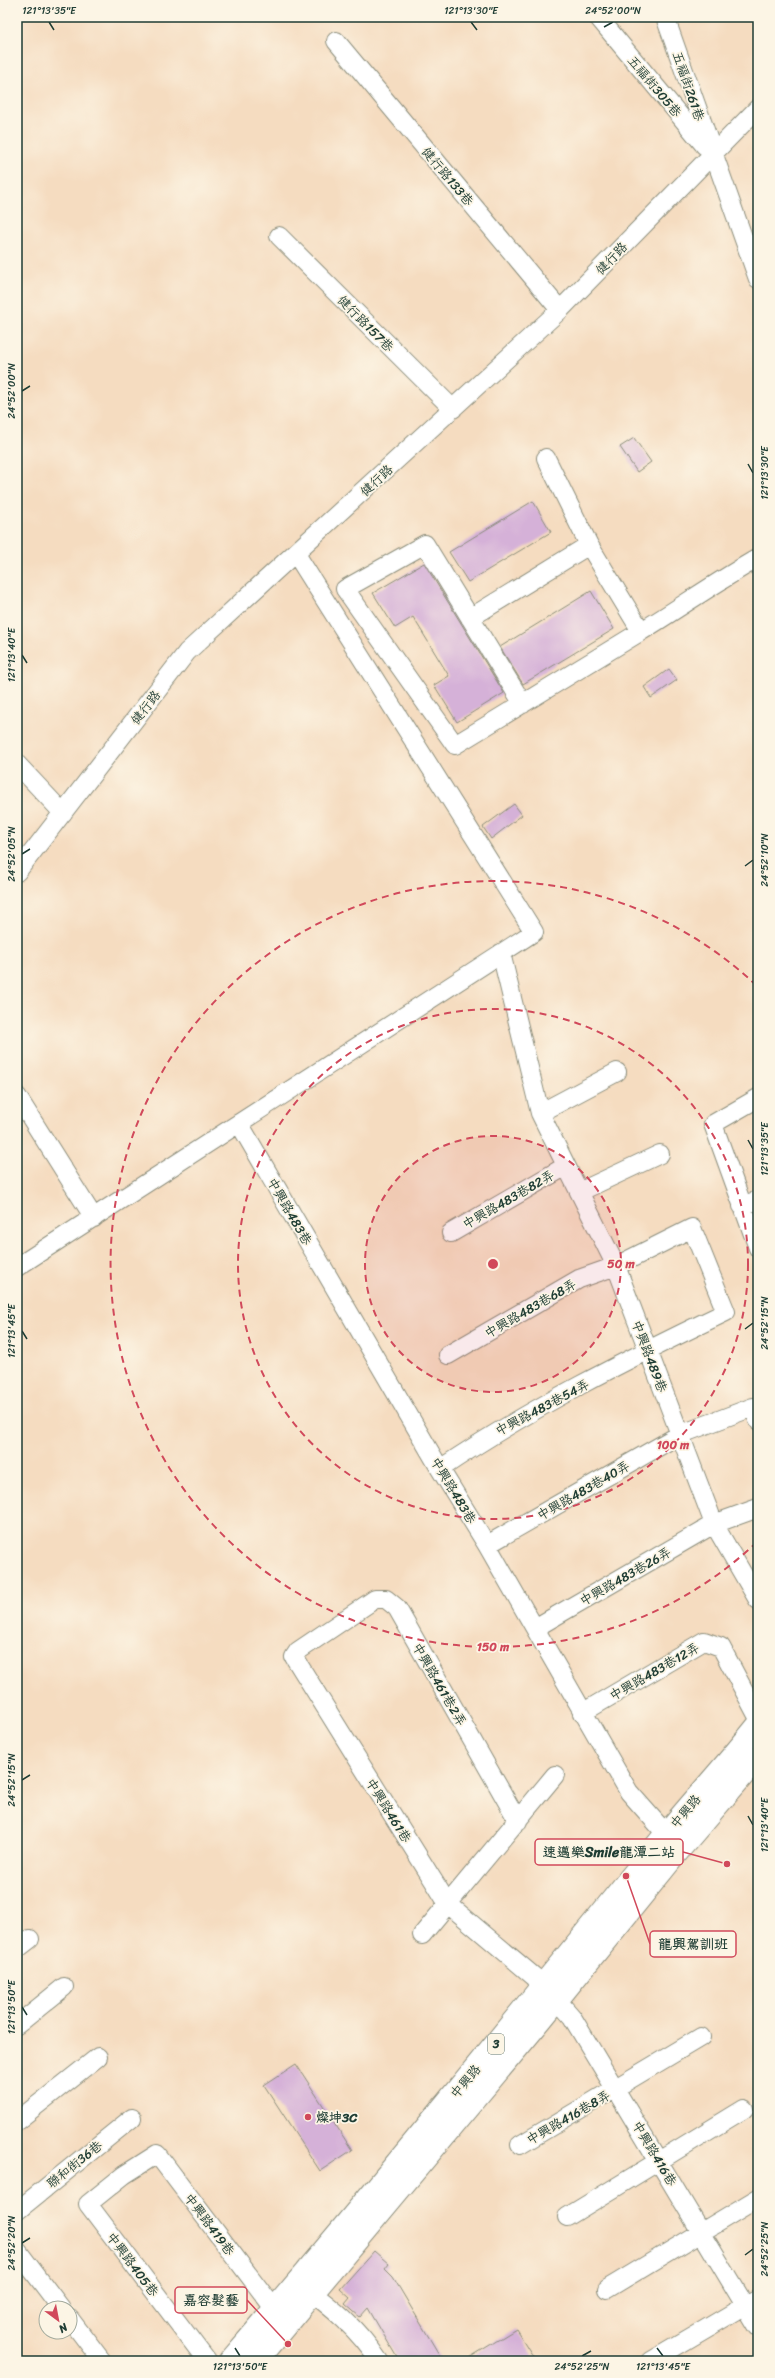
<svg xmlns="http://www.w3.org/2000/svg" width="775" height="2378" viewBox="0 0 775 2378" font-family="Sriracha,'LXGW WenKai TC',sans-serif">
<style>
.building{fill:#d5b1d8}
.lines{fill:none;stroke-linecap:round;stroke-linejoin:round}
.minor-casing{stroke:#8a8c7a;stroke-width:20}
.major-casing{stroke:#8a8c7a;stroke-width:24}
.minor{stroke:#fff;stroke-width:18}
.major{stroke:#fff;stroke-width:22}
.ticks{fill:none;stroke:#1f3d34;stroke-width:1.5}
.ring{fill:none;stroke:#d1495b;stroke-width:2;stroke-dasharray:7 5}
.poi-dot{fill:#d1495b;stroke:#fcf5e5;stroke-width:1.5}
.labels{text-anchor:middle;stroke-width:3.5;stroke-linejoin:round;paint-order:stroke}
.shield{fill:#fcf5e5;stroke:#617469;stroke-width:1}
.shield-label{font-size:12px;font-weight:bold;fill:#1f3d34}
.street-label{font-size:13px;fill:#1f3d34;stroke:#fcf5e5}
.poi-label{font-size:13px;font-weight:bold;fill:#1f3d34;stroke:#fcf5e5;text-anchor:start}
.centre{fill:#d1495b;stroke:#fcf5e5;stroke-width:2}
.ring-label{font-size:12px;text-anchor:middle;font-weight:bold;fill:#d1495b;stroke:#fcf5e5;stroke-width:3.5;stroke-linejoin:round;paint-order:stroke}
.leader{fill:none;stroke:#d1495b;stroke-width:1.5}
.callout-dot{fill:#d1495b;stroke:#fcf5e5;stroke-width:1.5}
.callout{fill:#fcf5e5;stroke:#d1495b;stroke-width:1.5}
.callout-label{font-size:14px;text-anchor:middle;font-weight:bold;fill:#1f3d34}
.neatline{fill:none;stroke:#1f3d34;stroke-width:1.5}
.ticks-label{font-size:10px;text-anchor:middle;fill:#1f3d34}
</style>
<rect width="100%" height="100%" fill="#fcf5e5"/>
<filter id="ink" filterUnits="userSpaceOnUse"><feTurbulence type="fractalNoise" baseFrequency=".025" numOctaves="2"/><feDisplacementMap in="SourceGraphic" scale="8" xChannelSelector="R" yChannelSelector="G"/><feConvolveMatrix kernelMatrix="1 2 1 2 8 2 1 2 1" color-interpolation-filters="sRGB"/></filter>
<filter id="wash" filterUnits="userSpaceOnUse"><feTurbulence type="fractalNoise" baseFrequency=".012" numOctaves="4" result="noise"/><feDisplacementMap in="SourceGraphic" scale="16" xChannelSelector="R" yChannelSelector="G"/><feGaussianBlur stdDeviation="0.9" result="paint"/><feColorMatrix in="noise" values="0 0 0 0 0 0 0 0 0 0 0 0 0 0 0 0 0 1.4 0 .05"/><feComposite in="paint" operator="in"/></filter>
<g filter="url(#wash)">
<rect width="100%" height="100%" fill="#f5dcc0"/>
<g id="blocks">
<path class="building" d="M634,438L651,462L637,472L620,447Z
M533,501L551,532L468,582L449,552Z
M424,563L504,693L457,722L434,685L449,676L413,617L395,628L373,593Z
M591,591L614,629L523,684L500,647Z
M669,669L677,680L651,698L644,687Z
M514,804L522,815L491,839L483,827Z
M296,2064L352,2150L320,2171L264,2085Z
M374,2251L389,2264L385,2269L393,2277L443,2361H399L368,2308L360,2317L345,2304L350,2298L340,2289Z
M516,2329L536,2361H464Z"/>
</g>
</g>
<g filter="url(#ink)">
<use href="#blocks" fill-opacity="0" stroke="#8a8c7a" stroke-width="1"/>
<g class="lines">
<g class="minor-casing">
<path id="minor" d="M598,17L705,146
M665,17L758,279
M336,41L560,310
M279,236L453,409
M546,458L589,545
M470,618L589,545L641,631
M523,704L425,544L345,589L455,745C517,707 578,670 640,632C679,608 718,581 758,558
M17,764L63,813
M17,872L187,652L560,310L758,108
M501,953L540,1113L616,1266L714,1524L758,1600
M17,1096L94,1218
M758,1098L713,1124L758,1248
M540,1113L617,1072
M239,1123L440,1469L487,1545L629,1792L675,1844
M579,1192L660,1154
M742,1206L758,1200
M451,1233L566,1166
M17,1267L534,932L296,554
M440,1469C530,1408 628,1359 726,1312L692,1228L616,1266L579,1279L448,1355
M487,1545L679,1435L753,1407L758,1420
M535,1628L714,1524L758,1508
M582,1713L704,1641L721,1647L758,1717
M518,1821L397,1608L386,1599H375L298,1651L294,1657L448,1904L544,1985L572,2017L758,2327
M422,1935L555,1775
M17,1949L30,1939
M17,2025L64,1987
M17,2121L98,2057
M520,2145L701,2037
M17,2211L132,2118
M567,2217L744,2109
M17,2250L61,2308
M301,2285C332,2307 359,2330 379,2361
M607,2289L758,2198
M70,2319L102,2361
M207,2361L88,2204L124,2175L157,2154L282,2319
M651,2361L758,2298"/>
</g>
<g class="major-casing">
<path id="major" d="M230,2361C378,2188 521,2012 664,1836C695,1798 728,1763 758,1725
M256,2361L541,2020L680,1849L758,1758"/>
</g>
<use href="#minor" class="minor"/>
<use href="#major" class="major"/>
</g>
</g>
<path class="ticks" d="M49,22L54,30M471,22L477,30M604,27L613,22M22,391L30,386M748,464L753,473M22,655L27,663M22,854L30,849M745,866L753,860M748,1140L753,1149M745,1329L753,1323M22,1331L27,1339M22,1780L30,1775M748,1816L753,1825M22,2007L27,2015M22,2243L30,2238M745,2255L753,2249M235,2348L240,2356M657,2348L663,2356M582,2356L591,2351"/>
<circle cx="493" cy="1264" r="128" fill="#d1495b" fill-opacity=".12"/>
<g class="ring">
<circle cx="493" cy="1264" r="128"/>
<circle cx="493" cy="1264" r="255"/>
<path d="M757 1542A383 383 0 1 1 757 986"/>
</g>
<circle class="poi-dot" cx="308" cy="2117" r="4"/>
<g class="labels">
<rect class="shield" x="488" y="2034" width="16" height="20" rx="3"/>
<g class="shield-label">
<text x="496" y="2048">3</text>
</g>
<g class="street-label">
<text transform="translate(655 86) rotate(50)" y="5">五福街305巷</text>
<text transform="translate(689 86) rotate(71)" y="5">五福街261巷</text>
<text transform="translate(448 176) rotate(50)" y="5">健行路133巷</text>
<text transform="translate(611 258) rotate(-46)" y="5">健行路</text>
<text transform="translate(366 323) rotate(45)" y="5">健行路157巷</text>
<text transform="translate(376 480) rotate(-43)" y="5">健行路</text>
<text transform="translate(145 707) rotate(-52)" y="5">健行路</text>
<text transform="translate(508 1199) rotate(-30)" y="5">中興路483巷82弄</text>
<text transform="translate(290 1211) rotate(60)" y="5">中興路483巷</text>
<text transform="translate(530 1308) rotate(-30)" y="5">中興路483巷68弄</text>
<text transform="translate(650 1356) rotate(69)" y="5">中興路489巷</text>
<text transform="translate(542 1407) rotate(-28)" y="5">中興路483巷54弄</text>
<text transform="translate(454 1490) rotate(59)" y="5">中興路483巷</text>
<text transform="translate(583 1490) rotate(-30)" y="5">中興路483巷40弄</text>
<text transform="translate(625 1576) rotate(-30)" y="5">中興路483巷26弄</text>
<text transform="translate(654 1671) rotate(-30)" y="5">中興路483巷12弄</text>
<text transform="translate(440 1684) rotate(60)" y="5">中興路461巷2弄</text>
<text transform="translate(389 1810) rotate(58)" y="5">中興路461巷</text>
<text transform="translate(685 1811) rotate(-50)" y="5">中興路</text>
<text transform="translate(465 2081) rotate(-50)" y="5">中興路</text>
<text transform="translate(568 2117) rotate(-30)" y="5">中興路416巷8弄</text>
<text transform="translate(655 2153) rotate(59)" y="5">中興路416巷</text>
<text transform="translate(74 2164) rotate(-39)" y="5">聯和街36巷</text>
<text transform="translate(210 2224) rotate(53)" y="5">中興路419巷</text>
<text transform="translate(133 2264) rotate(53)" y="5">中興路405巷</text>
</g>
<g class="poi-label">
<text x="316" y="2122">燦坤3C</text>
</g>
</g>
<circle cx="493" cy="1264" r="6" class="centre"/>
<g class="ring-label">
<text x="621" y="1268">50 m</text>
<text x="673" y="1449">100 m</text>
<text x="493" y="1651">150 m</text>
</g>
<path class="leader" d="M727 1864L683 1852M626 1876L650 1944M288 2344L247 2300"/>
<g class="callout-dot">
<circle cx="727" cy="1864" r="4"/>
<circle cx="626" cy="1876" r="4"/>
<circle cx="288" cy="2344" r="4"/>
</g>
<g class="callout">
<rect x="535" y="1839" width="148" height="26" rx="4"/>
<rect x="650" y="1931" width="86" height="26" rx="4"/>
<rect x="175" y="2287" width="72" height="26" rx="4"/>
</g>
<g class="callout-label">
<text x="609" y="1857">速邁樂Smile龍潭二站</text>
<text x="693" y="1949">龍興駕訓班</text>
<text x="211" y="2305">嘉容髮藝</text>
</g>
<rect width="775" height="2378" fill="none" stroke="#fcf5e5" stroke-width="44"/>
<g transform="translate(58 2320) rotate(148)"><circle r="19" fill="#fcf5e5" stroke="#a4ab9e"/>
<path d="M0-3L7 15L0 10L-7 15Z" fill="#d1495b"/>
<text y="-6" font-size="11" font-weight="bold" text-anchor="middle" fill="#1f3d34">N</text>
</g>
<rect x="22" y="22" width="731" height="2334" class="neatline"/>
<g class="ticks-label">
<text x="49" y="14">121°13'35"E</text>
<text x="471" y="14">121°13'30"E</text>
<text x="613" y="14">24°52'00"N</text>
<text transform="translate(11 391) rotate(-90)" y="4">24°52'00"N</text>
<text transform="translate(764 473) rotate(-90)" y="4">121°13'30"E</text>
<text transform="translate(11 655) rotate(-90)" y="4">121°13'40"E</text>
<text transform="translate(11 854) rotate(-90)" y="4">24°52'05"N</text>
<text transform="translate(764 860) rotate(-90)" y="4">24°52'10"N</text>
<text transform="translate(764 1149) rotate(-90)" y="4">121°13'35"E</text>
<text transform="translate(764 1323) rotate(-90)" y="4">24°52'15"N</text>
<text transform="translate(11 1331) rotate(-90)" y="4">121°13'45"E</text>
<text transform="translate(11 1780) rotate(-90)" y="4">24°52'15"N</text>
<text transform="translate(764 1825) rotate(-90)" y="4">121°13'40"E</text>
<text transform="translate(11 2007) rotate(-90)" y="4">121°13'50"E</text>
<text transform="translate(11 2243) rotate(-90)" y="4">24°52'20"N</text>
<text transform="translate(764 2249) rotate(-90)" y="4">24°52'25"N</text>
<text x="240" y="2370">121°13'50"E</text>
<text x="582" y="2370">24°52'25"N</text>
<text x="663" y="2370">121°13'45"E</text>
</g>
</svg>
